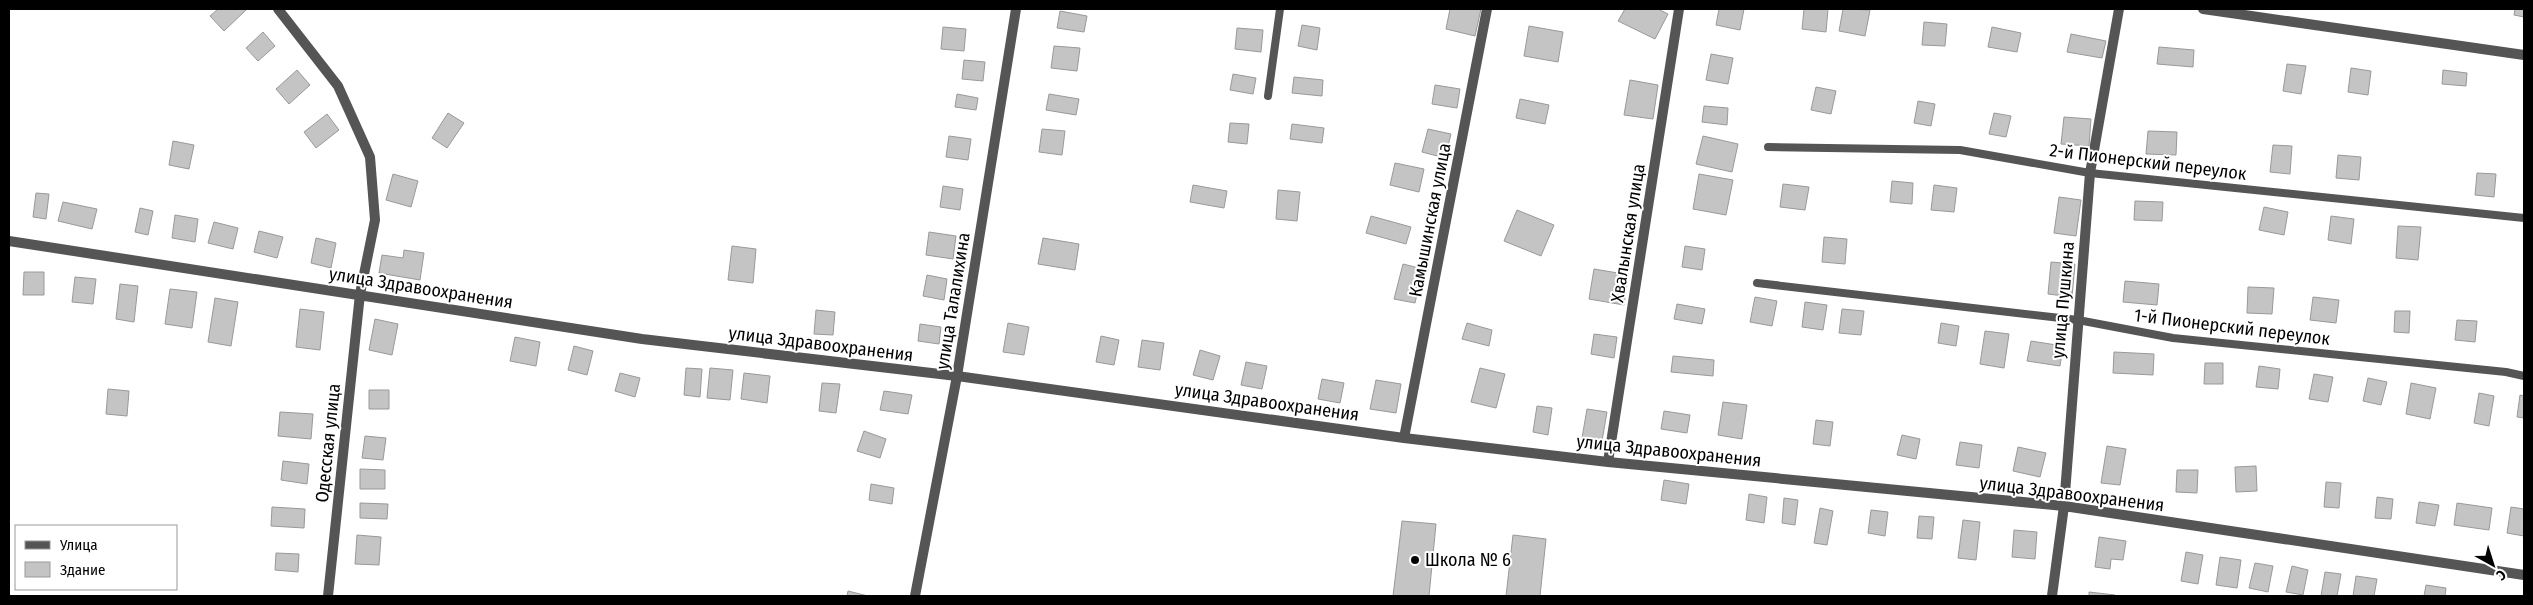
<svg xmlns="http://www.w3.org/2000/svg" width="2533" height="605" viewBox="0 0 2533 605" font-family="'Fira Sans Condensed',sans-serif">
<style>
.building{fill:#c4c4c4;stroke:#999}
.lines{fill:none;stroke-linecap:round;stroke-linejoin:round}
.service{stroke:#555;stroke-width:8}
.minor{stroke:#555;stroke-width:10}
.tertiary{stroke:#555;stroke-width:10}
.poi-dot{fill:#000;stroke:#fff;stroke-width:2}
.labels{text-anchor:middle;stroke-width:4;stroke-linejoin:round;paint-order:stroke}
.street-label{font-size:18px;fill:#000;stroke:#fff}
.poi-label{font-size:18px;fill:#000;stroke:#fff;text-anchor:start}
</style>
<rect width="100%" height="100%" fill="#fff"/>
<path class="building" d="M218,9H245L246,10L224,31L210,16Z
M1450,9H1481L1475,36L1446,29Z
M1625,9H1658L1668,14L1655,39L1618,21Z
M1719,9H1744L1740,30L1716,25Z
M1804,9H1828L1826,32L1802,29Z
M1843,9L1870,10L1865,36L1839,31Z
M2515,9H2524V17L2514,15Z
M1060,11L1087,16L1084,32L1057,28Z
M1924,22L1947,24L1945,46L1922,45Z
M1302,25L1320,28L1317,50L1298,46Z
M1529,26L1563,32L1558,62L1524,56Z
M943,27L966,29L964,51L941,49Z
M1992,27L2021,33L2017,52L1988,47Z
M1237,28L1263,30L1261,52L1235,49Z
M263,32L275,46L258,61L246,48Z
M2071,34L2106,41L2102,58L2067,52Z
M1054,46L1080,48L1077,71L1051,68Z
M2159,47L2194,50L2193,67L2157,64Z
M1711,54L1733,58L1728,84L1706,80Z
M964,60L985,62L983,81L962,79Z
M2287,64L2306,66L2301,94L2283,91Z
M2351,68L2371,71L2368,95L2348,92Z
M297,70L310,85L289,104L276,89Z
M2443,70L2467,73L2466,86L2442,84Z
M1233,74L1256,78L1253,94L1230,90Z
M1294,77L1323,80L1322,96L1292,93Z
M1630,80L1658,85L1653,119L1624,115Z
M1435,85L1460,89L1457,108L1432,104Z
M1816,87L1836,91L1831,114L1811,110Z
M957,94L978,98L976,110L955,107Z
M1049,94L1079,99L1076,115L1046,110Z
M1520,99L1549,105L1545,124L1516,118Z
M1918,101L1935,104L1931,126L1914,123Z
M1704,106L1728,108L1727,125L1702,122Z
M448,113L464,123L447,148L432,138Z
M1994,113L2011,116L2006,137L1989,134Z
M327,114L339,130L316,148L304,132Z
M2064,117L2091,119L2089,146L2061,144Z
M1230,123L1249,124L1247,144L1228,142Z
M1292,124L1324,128L1322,143L1290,139Z
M1042,129L1065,131L1062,155L1039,152Z
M1428,129L1451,134L1445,158L1422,152Z
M2148,131L2177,132L2176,155L2146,154Z
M949,136L971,139L968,160L946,157Z
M1703,136L1738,144L1732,172L1696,164Z
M173,141L194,145L189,169L169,165Z
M2273,145L2292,146L2290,174L2270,172Z
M2338,155L2361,157L2359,180L2336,178Z
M1395,163L1424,169L1419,192L1390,185Z
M2477,173L2496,174L2494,197L2475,195Z
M393,174L418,181L411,207L386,200Z
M1699,174L1733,180L1726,215L1693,209Z
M1892,181L1913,183L1912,204L1890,202Z
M1783,184L1809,187L1805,210L1780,207Z
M1193,185L1227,191L1224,208L1190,202Z
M1934,185L1957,188L1954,212L1931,210Z
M943,186L963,189L960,210L940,207Z
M1278,190L1300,192L1297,221L1276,219Z
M36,193L49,194L46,219L33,217Z
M2059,197L2081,200L2076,236L2054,233Z
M2135,201L2163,202L2162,221L2134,220Z
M63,202L97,209L92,229L58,221Z
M2264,207L2288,212L2284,235L2259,230Z
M140,208L153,211L148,235L135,232Z
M1517,210L1554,225L1541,256L1504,241Z
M175,215L198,219L195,242L172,238Z
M1371,216L1411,227L1406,244L1366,233Z
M2331,216L2354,219L2351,244L2328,240Z
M214,222L238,228L233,249L208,243Z
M2398,226L2421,227L2418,260L2396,258Z
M259,231L283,237L277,258L254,252Z
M929,232L956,236L953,259L926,255Z
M1824,237L1847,239L1845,264L1822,262Z
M316,238L336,243L331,268L311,263Z
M1043,238L1079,244L1075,270L1038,264Z
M732,246L756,249L753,283L728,280Z
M1685,246L1705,249L1702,270L1682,267Z
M404,250L424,253L420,280L379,273L382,255L403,258Z
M2051,262L2075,264L2072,297L2048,294Z
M1403,264L1423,269L1415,303L1394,299Z
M1594,269L1618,273L1617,282L1627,283L1624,305L1589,299Z
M24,272H44V295H23Z
M927,275L947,279L944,300L923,296Z
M75,277L96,279L93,304L72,302Z
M2125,281L2159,284L2157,305L2123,302Z
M120,284L138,286L134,322L116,319Z
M2248,287L2274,288L2272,314L2247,313Z
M170,289L197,292L192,328L165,324Z
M1755,297L1777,301L1772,326L1750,322Z
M2313,297L2339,300L2336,323L2310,320Z
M215,298L238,302L231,346L208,342Z
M1805,302L1827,305L1823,330L1802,327Z
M1677,304L1705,309L1702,324L1674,319Z
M300,309L324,312L320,350L296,347Z
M1842,309L1864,311L1861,335L1839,333Z
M816,310L835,312L833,335L814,334Z
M2395,311H2410L2409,333L2394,332Z
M375,319L398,324L392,355L369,350Z
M2457,320L2477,321L2475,342L2455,340Z
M1008,323L1029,327L1024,355L1003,352Z
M1467,323L1492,330L1489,346L1462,339Z
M1941,323L1959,326L1956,346L1938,343Z
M920,324L941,327L939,344L918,341Z
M1985,331L2009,334L2004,368L1980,364Z
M1594,334L1617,337L1614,358L1591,354Z
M1101,336L1119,340L1114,365L1096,362Z
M515,337L540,342L536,366L510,361Z
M1142,340L1164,343L1160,370L1138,367Z
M2031,341L2063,346L2060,366L2027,361Z
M574,346L593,351L587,375L568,370Z
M1200,350L1220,356L1213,380L1193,375Z
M2114,352L2154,354L2153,375L2113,373Z
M1673,356L1714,360L1713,376L1671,372Z
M1246,362L1267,366L1262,389L1241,385Z
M2205,363H2223V384H2204Z
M2259,366L2280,369L2278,389L2256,387Z
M686,368L702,369L700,397L684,395Z
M710,368L733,370L730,400L707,398Z
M1480,368L1505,374L1496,408L1471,402Z
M620,373L640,378L635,397L615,391Z
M744,373L770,376L767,403L741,399Z
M2314,374L2333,377L2328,402L2309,399Z
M2368,378L2387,382L2381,405L2363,401Z
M1322,379L1344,383L1340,403L1318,399Z
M1376,380L1401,384L1396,413L1370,409Z
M822,383L840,384L836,413L819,411Z
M2411,383L2436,388L2430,419L2406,414Z
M108,389L129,391L127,416L106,414Z
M369,390H389V409H369Z
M884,391L912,395L908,414L880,410Z
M2479,393L2494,396L2489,426L2474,423Z
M2520,395L2524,396V418L2517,417Z
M1723,402L1747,405L1742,439L1718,435Z
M1537,406L1552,408L1548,435L1533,432Z
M1587,409L1607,412L1602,441L1582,438Z
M1664,411L1690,415L1687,433L1661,429Z
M280,412L313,414L311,439L278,436Z
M1816,420L1833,422L1830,446L1813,444Z
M864,431L886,439L880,458L857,451Z
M1902,435L1920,439L1916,459L1897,455Z
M365,436L386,438L383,460L362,458Z
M1960,442L1982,445L1979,468L1956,465Z
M2107,446L2126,449L2120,485L2101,483Z
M2018,447L2046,453L2040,477L2013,471Z
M283,461L309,464L307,484L281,480Z
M2256,466L2257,491L2236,492L2235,467Z
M360,469L385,470V489H360Z
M2177,470H2198L2197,493L2176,492Z
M1664,480L1689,484L1686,504L1661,500Z
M2326,482L2341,483L2339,508L2324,507Z
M871,484L894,488L892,504L869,500Z
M1749,494L1767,497L1764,523L1746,520Z
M2377,497L2393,499L2391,519L2375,518Z
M1784,498L1798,500L1795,525L1782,523Z
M2419,502L2439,505L2435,526L2416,523Z
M360,503L388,504L387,519L360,518Z
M2457,503L2492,508L2489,530L2454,525Z
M272,507L305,509L304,528L271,526Z
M2511,507L2524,509V536L2507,533Z
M1820,508L1833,511L1827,545L1814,543Z
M1871,510L1888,512L1885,536L1868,533Z
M1919,516L1934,517L1932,539L1917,538Z
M1963,520L1980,522L1976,560L1958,558Z
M1402,521L1436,524L1429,596H1393Z
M2014,530L2037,532L2035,559L2012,557Z
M357,535L381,537L379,565L355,564Z
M1513,535L1546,539L1540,596H1506Z
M2099,537L2126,541L2123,560L2111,559L2110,569L2095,567Z
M2186,552L2203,555L2198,584L2181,581Z
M276,553L299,554L298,572L275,570Z
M2220,557L2241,560L2237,588L2216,585Z
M2255,563L2273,566L2268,592L2249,588Z
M2292,566L2308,570L2303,595L2286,592Z
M2325,572L2341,574L2337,596H2321Z
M2356,576L2377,579L2374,596H2353Z
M2426,585L2446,588L2445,596H2424Z
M848,591L868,596H847Z
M2089,592L2115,595V596H2089Z"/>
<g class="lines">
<path class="service" d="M1268,96L1280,9
M1768,147L1960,150L2090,173L2524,218
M1757,283L2078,320L2173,338L2506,372L2524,376"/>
<path class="minor" d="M278,9L338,86L370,157L375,220L360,294L328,596
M2203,9L2524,55
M9,241L642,339L957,376L1404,438L1608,462L2064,506L2524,575
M1404,438L1487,9
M1608,462L1679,9
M2052,596L2064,506L2090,173L2119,9"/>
<path class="tertiary" d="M915,596L957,376L1016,9"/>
</g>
<circle class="poi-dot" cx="1415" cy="560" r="5"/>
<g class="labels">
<g class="street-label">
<text transform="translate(2148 162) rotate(7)" y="6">2-й Пионерский переулок</text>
<text transform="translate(1430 220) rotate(-79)" y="6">Камышинская улица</text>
<text transform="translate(1628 233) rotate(-81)" y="6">Хвалынская улица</text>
<text transform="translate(421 288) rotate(9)" y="6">улица Здравоохранения</text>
<text transform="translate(2063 300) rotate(-85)" y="6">улица Пушкина</text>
<text transform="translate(953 301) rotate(-81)" y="6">улица Талалихина</text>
<text transform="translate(2232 327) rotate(7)" y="6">1-й Пионерский переулок</text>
<text transform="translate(821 344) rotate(7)" y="6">улица Здравоохранения</text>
<text transform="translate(1267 402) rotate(8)" y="6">улица Здравоохранения</text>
<text transform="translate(328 443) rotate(-84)" y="6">Одесская улица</text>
<text transform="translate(1669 451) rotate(6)" y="6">улица Здравоохранения</text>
<text transform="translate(2072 494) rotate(7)" y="6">улица Здравоохранения</text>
</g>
<g class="poi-label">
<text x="1425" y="566">Школа № 6</text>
</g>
</g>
<rect width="2533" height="605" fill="none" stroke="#000000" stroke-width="20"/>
<rect x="15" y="525" width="162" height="65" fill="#ffffff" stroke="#999999"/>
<rect x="25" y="541" width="25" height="8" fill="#555555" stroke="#999999"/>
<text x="60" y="550" font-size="15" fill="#000000">Улица</text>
<rect x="25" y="562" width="25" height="15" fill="#c4c4c4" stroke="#999999"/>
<text x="60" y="575" font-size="15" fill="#000000">Здание</text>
<g transform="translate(2493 565) rotate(141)" stroke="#ffffff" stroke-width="4" paint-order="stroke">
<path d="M0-4L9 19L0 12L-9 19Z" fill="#000000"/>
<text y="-8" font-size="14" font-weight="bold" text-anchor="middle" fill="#000000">С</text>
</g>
</svg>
